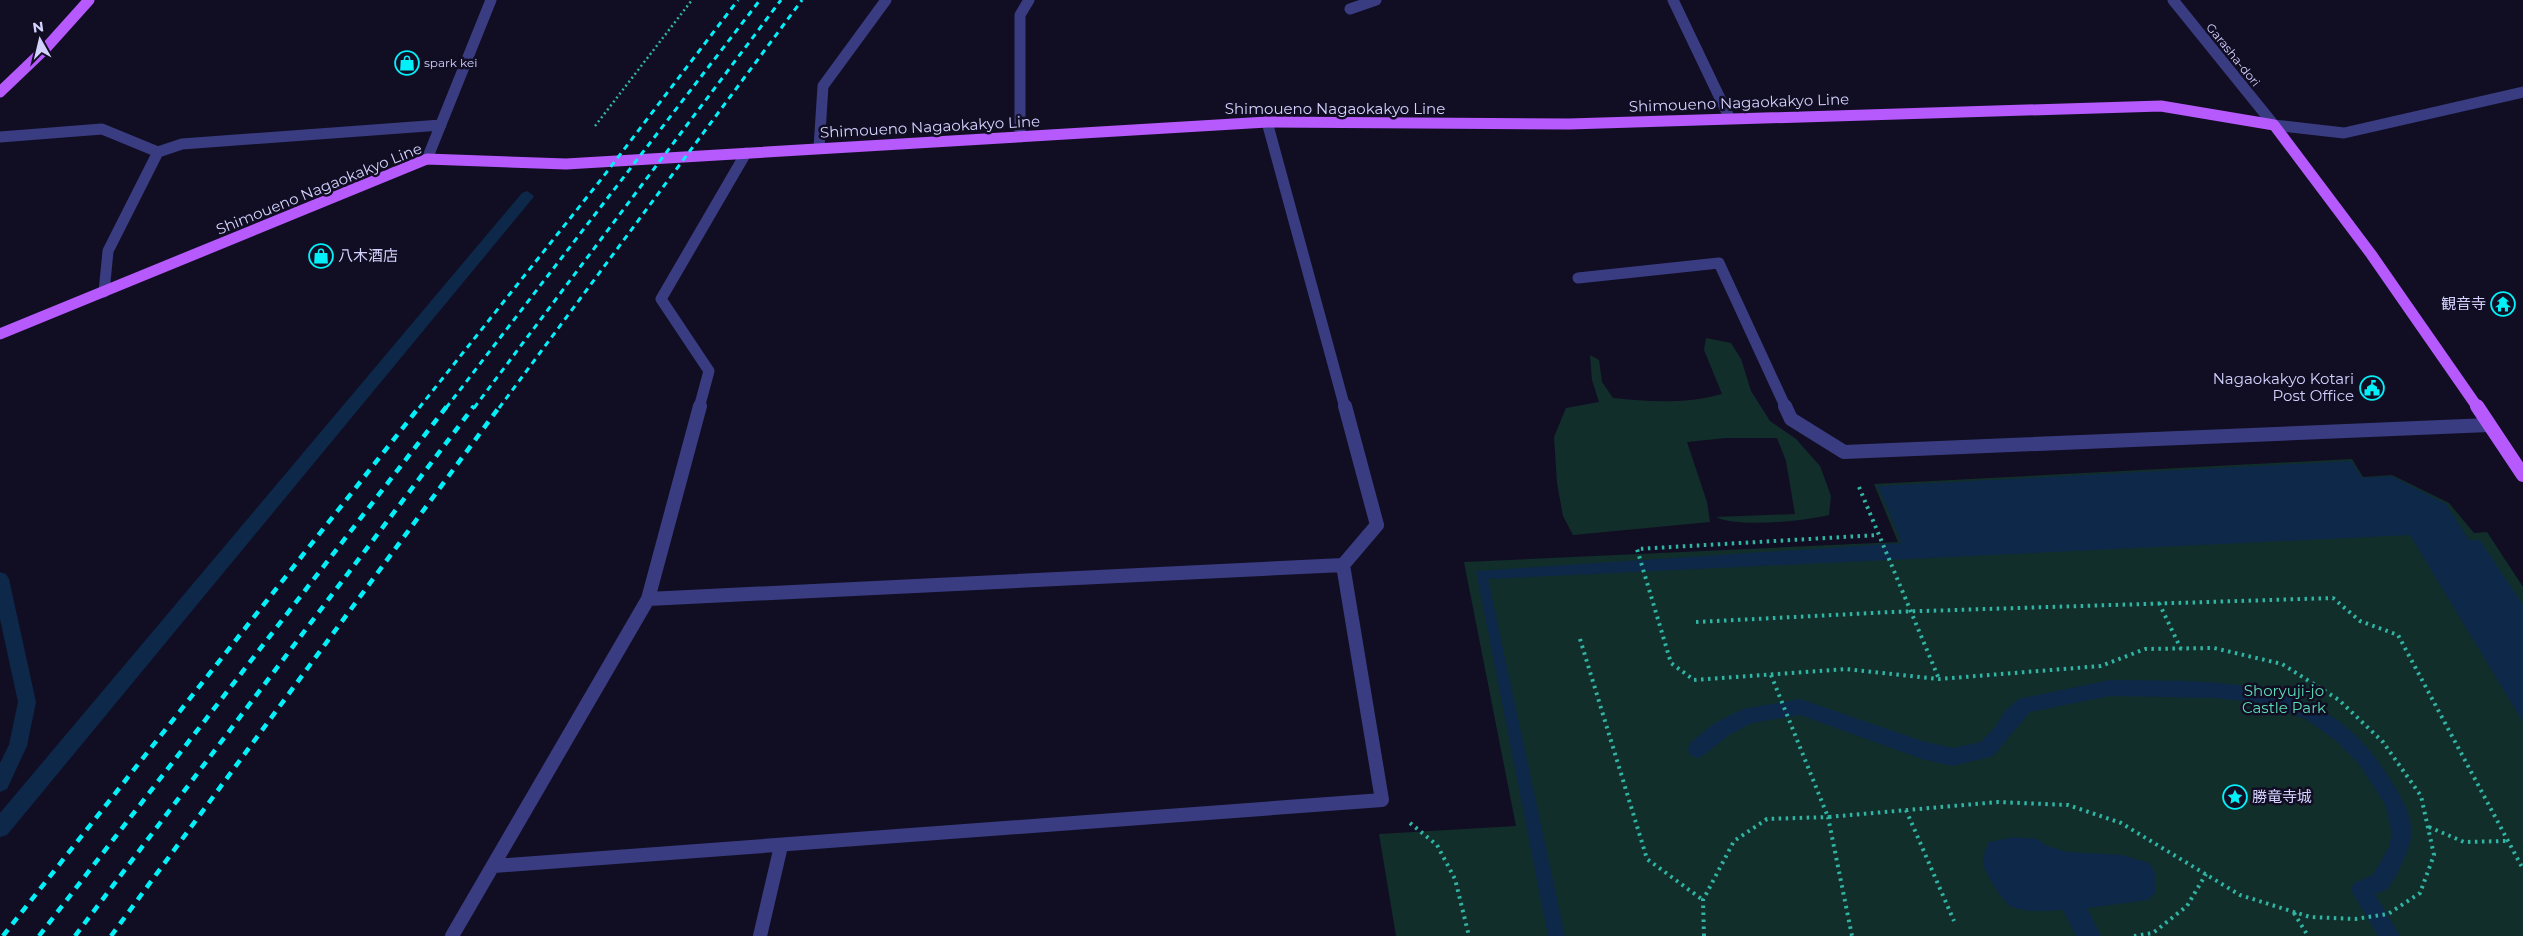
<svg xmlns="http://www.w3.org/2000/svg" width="2523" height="936" viewBox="0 0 2523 936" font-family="Montserrat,'Noto Sans JP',sans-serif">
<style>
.green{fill:#122e2b}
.water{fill:#0d2849}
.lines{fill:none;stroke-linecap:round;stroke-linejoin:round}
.stream{fill:#0d2849;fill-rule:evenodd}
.path-far1{stroke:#30b4a4;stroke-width:2.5;stroke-dasharray:2 3;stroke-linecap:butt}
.path{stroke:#30b4a4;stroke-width:4;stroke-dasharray:2.5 4.5;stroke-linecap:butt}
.minor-far1{stroke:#3a3c82;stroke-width:11}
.minor{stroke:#3a3c82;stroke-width:14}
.major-far1{stroke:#b65afd;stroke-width:11}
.major{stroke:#b65afd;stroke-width:14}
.rail-far1{stroke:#03f0f9;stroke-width:3;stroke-dasharray:6 5;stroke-linecap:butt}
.rail{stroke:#03f0f9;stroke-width:4.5;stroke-dasharray:8 7;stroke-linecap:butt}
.labels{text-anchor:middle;stroke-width:5;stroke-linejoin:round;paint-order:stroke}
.far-street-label{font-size:12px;fill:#d4d2fe;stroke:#110e24}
.far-poi-label{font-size:12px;fill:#d4d2fe;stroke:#110e24;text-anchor:start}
.street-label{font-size:15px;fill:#d4d2fe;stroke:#110e24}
.poi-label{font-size:15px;fill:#d4d2fe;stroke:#110e24;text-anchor:start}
.park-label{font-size:15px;fill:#5edeb6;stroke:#110e24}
</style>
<rect width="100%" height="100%" fill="#110e24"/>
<path class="green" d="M1706,338L1731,343L1741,359L1751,391L1770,421L1796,439L1820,466L1831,496L1829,515C1804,521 1738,528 1716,517L1795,514L1786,461L1777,438H1726L1687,442L1707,502L1710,522L1573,535L1563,516L1557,483L1554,437L1566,408L1599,402L1592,380L1590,355L1599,360L1602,382L1613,398C1649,402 1686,404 1722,394L1704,350Z
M2352,459L2363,477L2392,475L2449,503L2474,533L2487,532L2523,587V936H1396L1379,834L1516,826L1464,562L1898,542L1874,484Z"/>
<path class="water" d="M2351,461L2362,478L2391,476L2446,504L2469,540H2480L2523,605V722L2410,535L1488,579L1565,936H1548L1476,571L1902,543L1878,486Z
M2014,837L2037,839L2047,846L2068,852L2122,855L2149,863L2155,872L2156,892L2148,900L2087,908L2101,936H2076L2063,910C2046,911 2029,913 2012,907C2003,903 1983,871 1983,861C1984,854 1986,848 1989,842Z"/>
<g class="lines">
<path class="stream" d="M527,191L534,196L532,199L7,835L0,837V813L522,193Z
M0,572L6,574L9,579L36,702L27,746L7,789L0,792V763L9,745L18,702L0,619Z
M2110,680C2212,682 2321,672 2384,770C2396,788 2410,809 2412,832C2412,843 2395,883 2386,890C2383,891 2378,893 2375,894L2400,936H2378L2351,890L2354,883L2373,875L2389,847L2392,833L2385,804L2359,764L2335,740L2306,719L2261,703L2215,698L2110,696L2030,712L1993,756L1953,766L1922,759L1800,715L1752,723L1729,735L1704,755L1697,758L1690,755L1688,749L1690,743L1715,723L1743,709L1800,699L1922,741L1953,748L1981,742L1995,727L2006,710L2019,699Z"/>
<path class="path-far1" d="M595,126L692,0"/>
<path class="path" d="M1859,487L1939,679
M2159,603L2181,649
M1696,622L1892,612L2333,598L2360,621L2398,635L2523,869
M1580,639L1647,859L1703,900
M1771,675L1828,817L1998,802L2068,805L2121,823L2240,895L2310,917L2355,919L2388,914L2420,893L2434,855L2421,796L2383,742L2339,700L2282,664L2214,648L2145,649L2101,666L1939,679L1846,669L1694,680L1671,663L1637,549L1878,535
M1906,810L1954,921
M1410,823L1437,845L1455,879L1469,936
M2429,827L2464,842L2507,841
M2294,913L2308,936
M1704,936L1703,900L1734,841L1767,819L1828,817L1852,936
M2134,936L2153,933L2187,906L2206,874"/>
<path class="minor-far1" d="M1673,0L1729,117
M2173,0L2274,125L2344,133L2523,92
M1350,9L1376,0
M1267,122L1345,408
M0,137L102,129L158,152L108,251L104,292
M1020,137V15L1029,0
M819,148L823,86L886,0
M158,152L182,144L441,125
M427,159L491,0
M1578,278L1719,263L1786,408
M699,408L709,371L661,299L746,153"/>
<path class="minor" d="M1785,406L1791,419L1844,452L2489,425
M648,599L1343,565
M494,866L1382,800L1343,565L1377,525L1345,406
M452,936L648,599L700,406
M760,936L781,846"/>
<path class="major-far1" d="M0,92L45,49L89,0
M0,334L427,159L566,164L1267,122L1569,124L2161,106L2274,125L2371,254L2478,408"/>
<path class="major" d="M2477,406L2523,475"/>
<path class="rail-far1" d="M419,408L603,177L738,0
M446,408L760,0
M474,408L781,0
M499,408L802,0"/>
<path class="rail" d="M3,936L420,406
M39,936L447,406
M75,936L474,406
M111,936L500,406"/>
</g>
<defs>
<g id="shop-ring" transform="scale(1.25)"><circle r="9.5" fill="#110e24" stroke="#03f0f9" stroke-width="1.5"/><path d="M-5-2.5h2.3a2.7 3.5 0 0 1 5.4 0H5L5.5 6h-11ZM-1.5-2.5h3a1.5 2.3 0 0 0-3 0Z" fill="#03f0f9"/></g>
<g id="temple-ring" transform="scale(1.25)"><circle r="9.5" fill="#110e24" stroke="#03f0f9" stroke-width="1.5"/><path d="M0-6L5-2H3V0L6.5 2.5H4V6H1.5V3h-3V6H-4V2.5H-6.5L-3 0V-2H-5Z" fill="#03f0f9"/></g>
<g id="civic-ring" transform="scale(1.25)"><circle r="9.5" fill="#110e24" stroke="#03f0f9" stroke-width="1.5"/><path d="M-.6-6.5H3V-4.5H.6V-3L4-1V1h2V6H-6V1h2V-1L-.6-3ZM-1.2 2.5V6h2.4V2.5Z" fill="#03f0f9"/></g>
<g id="sight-ring" transform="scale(1.25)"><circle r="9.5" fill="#110e24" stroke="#03f0f9" stroke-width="1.5"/><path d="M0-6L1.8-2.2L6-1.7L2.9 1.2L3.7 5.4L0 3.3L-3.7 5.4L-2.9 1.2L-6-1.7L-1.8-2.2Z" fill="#03f0f9"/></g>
</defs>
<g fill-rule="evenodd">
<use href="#shop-ring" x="407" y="63"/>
<use href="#shop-ring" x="321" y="256"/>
<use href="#temple-ring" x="2503" y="304"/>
<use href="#civic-ring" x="2372" y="388"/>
<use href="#sight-ring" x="2235" y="797"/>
</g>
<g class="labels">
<g class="far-street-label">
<text transform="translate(2233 55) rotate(51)" y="4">Garasha-dori</text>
</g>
<g class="far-poi-label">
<text x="424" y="67">spark kei</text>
</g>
<g class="street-label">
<text transform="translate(1739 103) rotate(-2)" y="5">Shimoueno Nagaokakyo Line</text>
<text x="1335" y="114">Shimoueno Nagaokakyo Line</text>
<text transform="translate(930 127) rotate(-3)" y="5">Shimoueno Nagaokakyo Line</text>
<text transform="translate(319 189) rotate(-22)" y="5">Shimoueno Nagaokakyo Line</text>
</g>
<g class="poi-label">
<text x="338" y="261">八木酒店</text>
<text x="2486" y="309" text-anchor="end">観音寺</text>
<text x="2354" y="384" text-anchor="end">Nagaokakyo Kotari<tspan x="2354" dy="17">Post Office</tspan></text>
<text x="2252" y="802">勝竜寺城</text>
</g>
<g class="park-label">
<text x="2284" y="696">Shoryuji-jo<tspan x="2284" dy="17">Castle Park</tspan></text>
</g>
</g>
<g transform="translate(40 40) rotate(352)" stroke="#110e24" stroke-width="4" paint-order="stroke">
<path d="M0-4L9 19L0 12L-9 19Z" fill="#d4d2fe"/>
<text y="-8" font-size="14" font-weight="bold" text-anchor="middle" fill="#d4d2fe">N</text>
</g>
</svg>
